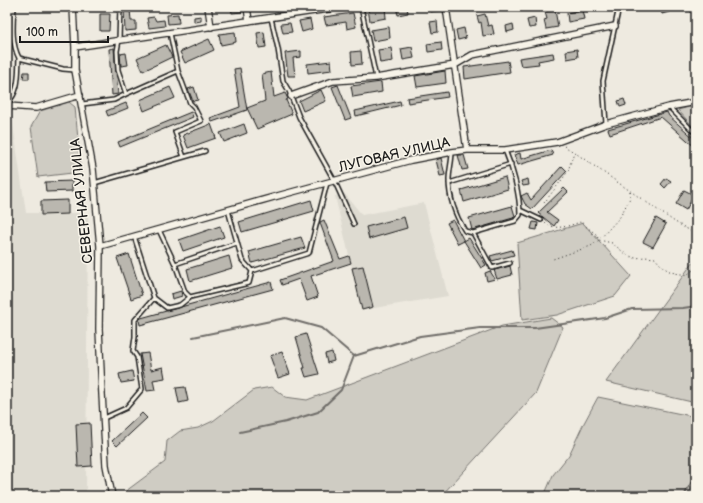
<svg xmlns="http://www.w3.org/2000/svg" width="703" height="503" viewBox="0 0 703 503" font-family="'Balsamiq Sans',sans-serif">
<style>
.built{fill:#dedbd1}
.green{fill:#cfccc3;stroke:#767470}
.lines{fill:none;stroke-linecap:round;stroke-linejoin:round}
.stream{stroke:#6f6d69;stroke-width:2}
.building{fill:#bab7af;stroke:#1c1c1c}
.lane-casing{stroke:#1c1c1c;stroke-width:6}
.street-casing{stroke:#1c1c1c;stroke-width:8}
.path{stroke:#1c1c1c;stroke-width:1;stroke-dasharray:1 3;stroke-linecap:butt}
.lane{stroke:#f7f3e8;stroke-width:3}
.street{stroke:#f7f3e8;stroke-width:5.5}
.labels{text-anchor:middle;stroke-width:3;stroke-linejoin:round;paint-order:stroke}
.street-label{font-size:14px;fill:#1c1c1c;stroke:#f7f3e8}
</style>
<rect width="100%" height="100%" fill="#eeeae0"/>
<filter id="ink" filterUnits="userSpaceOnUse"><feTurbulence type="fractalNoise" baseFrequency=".025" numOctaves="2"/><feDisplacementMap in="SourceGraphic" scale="8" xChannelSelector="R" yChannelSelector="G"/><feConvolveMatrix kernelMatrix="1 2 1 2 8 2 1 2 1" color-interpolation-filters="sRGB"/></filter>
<g filter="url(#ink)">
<path class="built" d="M7,111H11L26,213H88L86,496L7,495Z
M345,194L362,215L424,203L448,296L362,310L335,196Z"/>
<path class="green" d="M69,102L75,107L81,172L38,177L31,127L40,111Z
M696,105V130L678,110Z
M583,223L631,276L615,296L557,315L522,320L517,243Z
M696,258V403L606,382Z
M551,318L563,327L536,393L441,496H128L126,491L165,462L167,441L180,431L198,428L213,421L254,390L272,387L285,397L307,400L502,326Z
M598,397L696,417V496H544L553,475L569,455L584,423Z"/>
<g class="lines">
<path class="stream" d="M193,337L285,318L321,328L354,356
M354,356L420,336L480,328H535L605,318L632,309L683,308L696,306
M240,432L286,422L318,412L341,390L354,356
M684,496L696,474"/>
</g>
<path class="building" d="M231,7H241L242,12L232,13Z
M385,7L386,18L370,21L368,9Z
M396,7H407L408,13L398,15Z
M429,7H442V10L430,12Z
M667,8L669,12L662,14L661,9Z
M130,9L131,21H136V30L125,31L124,10Z
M555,10L558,27L546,29L544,20L547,19L545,12Z
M582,10L584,19L568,22L567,13Z
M353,13L356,27L347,29L346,22L326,25L324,17Z
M100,14H110L109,31H100Z
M178,14L179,23L168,24L167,15Z
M485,14L488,26L492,25L494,34L483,36L481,22L479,23L477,16Z
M201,16V21L194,22V17Z
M154,17L156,21L164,20L165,26L149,28L147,18Z
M535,18L536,27L529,28L527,20Z
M310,19L312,29L302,32L299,21Z
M437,21L438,32L432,33L430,22Z
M290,23L292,32L283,33L281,24Z
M513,24L514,30L507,32L506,26Z
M389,27L390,38L373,41L371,30Z
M464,28L466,38L458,40L456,30Z
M235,32L236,42L221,45L219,34Z
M264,32L266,47L259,48L257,33Z
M209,39L214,50L185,63L180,52Z
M441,42L442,50L428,52L427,44Z
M166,45L172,57L143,71L137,58Z
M412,47L414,58L403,60L401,49Z
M114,48L118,94L112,95L109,49Z
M391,48L393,61L380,63L378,50Z
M577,49L578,57L567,59L566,51Z
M301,51V57L293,58L295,76H288L285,53Z
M361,51L362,64L352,65L351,52Z
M126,53L128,65L121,66L120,54Z
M553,53L554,58L538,61L539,64L521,66L519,58Z
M331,61L332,70L308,73L307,64Z
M508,61L510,72L465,79L464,67Z
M240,68L247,110L212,122L210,118L240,107L234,69Z
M445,71L446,83L417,87L415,76Z
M24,72H29V79H23Z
M271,72L274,97L285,93L288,99L286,100L292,114L257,129L247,108L265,101L262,74Z
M7,80H11V94L7,93Z
M381,82L382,92L353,97L351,86Z
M338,85L351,118L345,120L332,87Z
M170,87L175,98L144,111L140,100Z
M194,87L198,100L193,101L188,89Z
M321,90L326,101L303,111L299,101Z
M447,92L448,97L408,103L407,98Z
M624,99L626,105L620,107L618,101Z
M400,101L401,105L356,116L355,111Z
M126,103L128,108L108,116L106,111Z
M191,112L193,117L120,147L118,142Z
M667,112L669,116L696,140V148L661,117L610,134L608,129Z
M211,124L216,138L188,148L183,135Z
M244,124L247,133L224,142L220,133Z
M551,150L553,155L518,165L514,155L520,153L521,159Z
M458,155H464L468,169L462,170Z
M441,158L445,175L440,176L436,160Z
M562,166L567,171L532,209L525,204L521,196L527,193L531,200Z
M505,177L508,189L464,202L461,190Z
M666,178L671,181L665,188L661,184Z
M528,179L529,185L523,186L521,181Z
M72,181V191L46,192L45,182Z
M564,188L568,192L547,212L558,220L554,226L538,213Z
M684,190L694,195L686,210L676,204Z
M68,200V214L41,215V201Z
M311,200L314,211L242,232L239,222Z
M512,206L515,216L513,218L472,230L469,218Z
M404,217L407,228L369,239L366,227Z
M656,218L666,224L653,247L643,242Z
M324,220L340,259L349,256L351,263L311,276L318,297L307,301L299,279L282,285L280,280L334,261L320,223V222Z
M453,220L464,241L458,244L447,223Z
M533,222L538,223L537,230L531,229Z
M220,226L224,237L183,251L179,240Z
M301,237L305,248L252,263L249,252Z
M469,238L486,265L481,268L464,241Z
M512,250L514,255L492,261L490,256Z
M129,254L142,295L131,299L117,258Z
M229,256L232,268L190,281L187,269Z
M363,266L373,307L362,310L352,268Z
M510,266L512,275L497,279L494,270Z
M490,271L495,279L487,281L485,273Z
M271,282L273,289L140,325L139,320L141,318Z
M181,291L182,296L172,299L171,294Z
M306,334L319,374L306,377L303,368H305L296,337Z
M282,352L290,374L278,378L270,356Z
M332,352L334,361L327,363L325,354Z
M148,353L151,370L163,367L165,378L153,380L155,390L147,391L140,354Z
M132,371L134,381L121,383L119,374Z
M185,387L188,401L179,403L176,388Z
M142,413L147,418L117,446L112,441Z
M90,423L92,466L78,467L76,424Z"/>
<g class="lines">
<g class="lane-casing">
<path id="lane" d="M14,7C13,24 11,43 19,58L63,69L75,70
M361,7L376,78
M271,18L278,49L283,81L289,91L299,117L334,180L354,224
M170,33L178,71
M126,94L178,71L190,103L194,107L201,121L175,132L184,157
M7,103C20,92 18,74 19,58
M82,104L114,100L126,94L118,70L117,51L119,40L120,7
M669,107L696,134
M606,124L603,81L619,7
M452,152C452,161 449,171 449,180C449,199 455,215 465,231L473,233L515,221L520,215C520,195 513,169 505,150
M94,183L205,151
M449,183L511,164
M228,210L242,260L252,271L309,253L327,183
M520,210L541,220
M159,230L175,264L237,243
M473,233L492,268L510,263
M134,236L154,298L167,308L180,305L190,297
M175,264L185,292L190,297L249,283L252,271
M104,418L126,408L142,389L137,357L133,351L135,337V320L154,298"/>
</g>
<g class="street-casing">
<path id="street" d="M73,7L75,47V70L93,169L100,246L99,329L102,394L106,465L112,496
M208,7L211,27
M247,7L249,21
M296,7L297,13
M446,7L467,150
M75,47L341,7
M291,96L333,81L376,78L455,65L472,55L615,26
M7,106L36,108L80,95
M100,246L281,195L411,160L452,152L467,150H505L557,142L606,124L669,107L696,102"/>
</g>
<path class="path" d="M564,146L574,152L675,222L696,234
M630,191V198L620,217L599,240L612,243L627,255L635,258L645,257L655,258C664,270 673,275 688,274L696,268
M544,203L564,177L568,171L574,152
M545,223C555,231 569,226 580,222L596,234L599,240L591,246L553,259"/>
<use href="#lane" class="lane"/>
<use href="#street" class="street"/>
</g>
</g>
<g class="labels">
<g class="street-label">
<text transform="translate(394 154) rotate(-13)" y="5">ЛУГОВАЯ УЛИЦА</text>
<text transform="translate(81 201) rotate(-96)" y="5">СЕВЕРНАЯ УЛИЦА</text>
</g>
</g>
<rect width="703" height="503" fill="none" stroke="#f7f3e8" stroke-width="24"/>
<rect x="12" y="12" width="679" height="479" fill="none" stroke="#1c1c1c" stroke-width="1.5" filter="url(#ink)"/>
<path d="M20 36v6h88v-6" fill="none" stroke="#1c1c1c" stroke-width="2"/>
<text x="26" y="36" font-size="12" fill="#1c1c1c" stroke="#f7f3e8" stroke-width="3" paint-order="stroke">100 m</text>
</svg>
